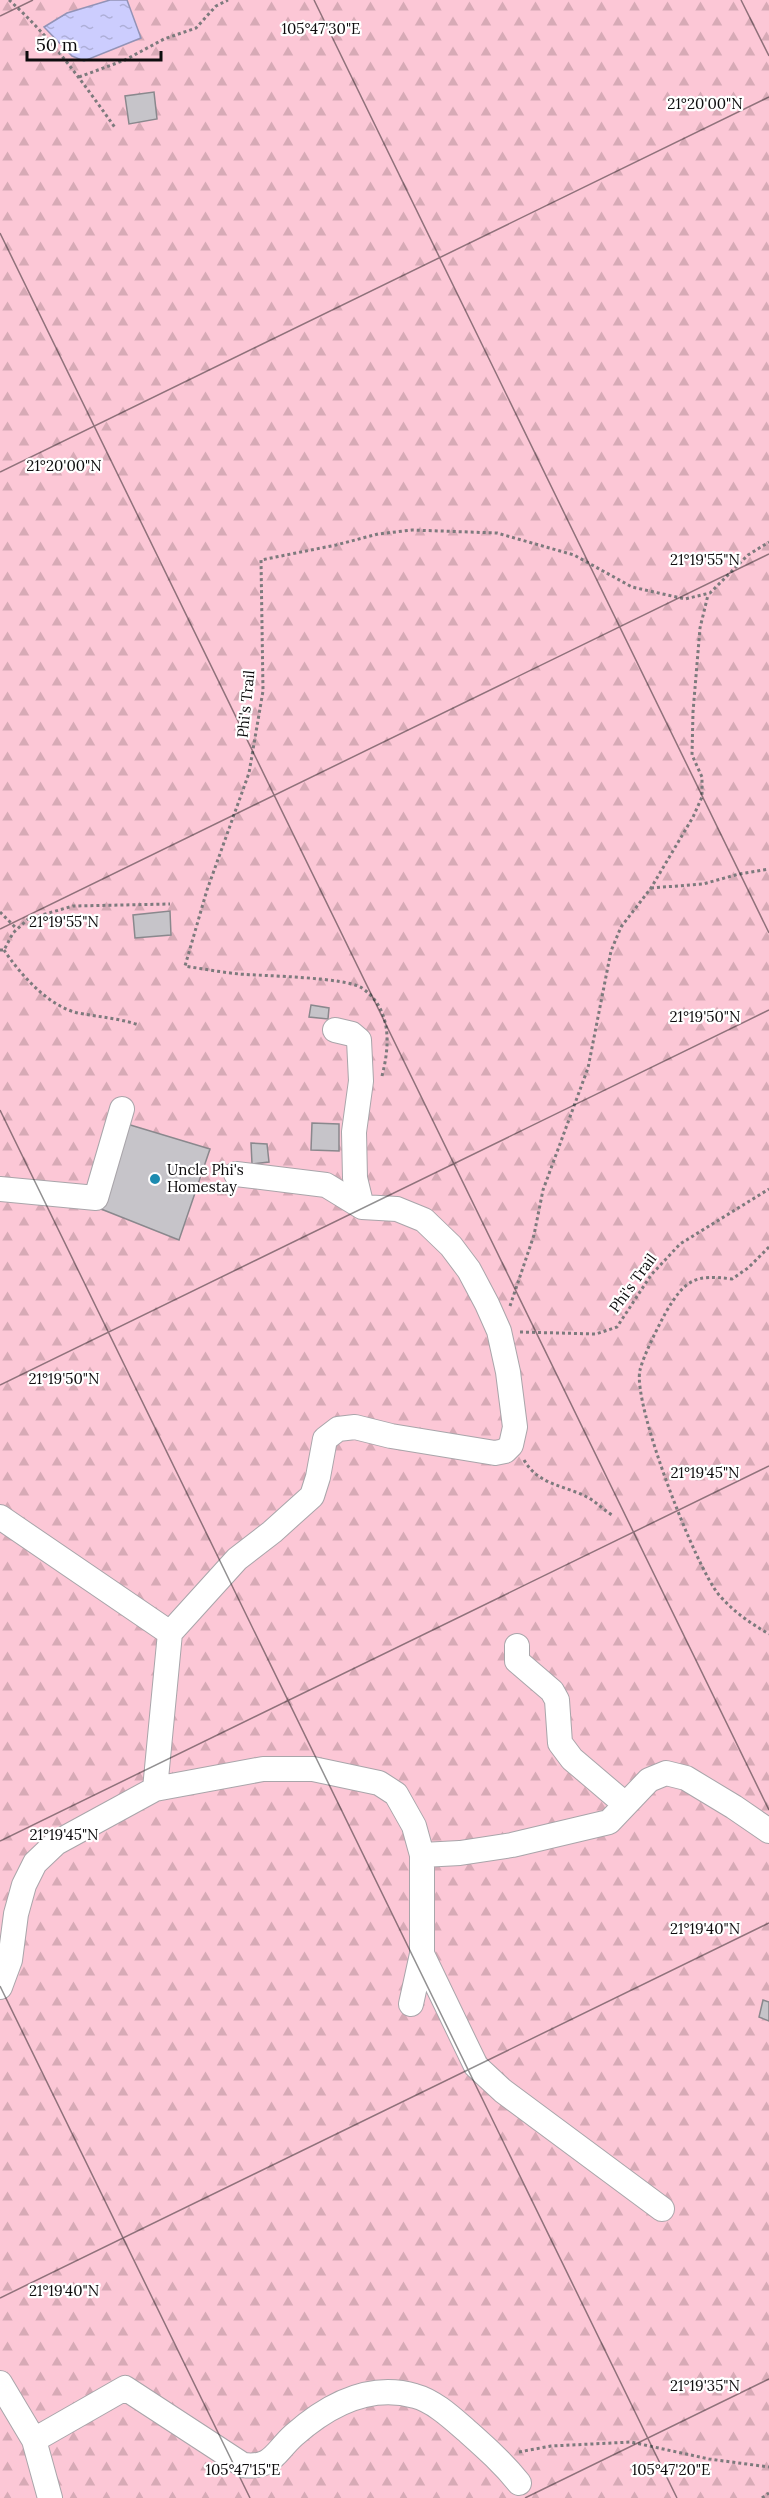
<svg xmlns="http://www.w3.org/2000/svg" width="769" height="2498" viewBox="0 0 769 2498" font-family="Lora,serif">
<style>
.forest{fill:url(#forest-firs)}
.water{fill:url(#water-ripples);stroke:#9393b6;stroke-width:1.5}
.building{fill:#c6c4c9;stroke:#8a888d;stroke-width:1.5}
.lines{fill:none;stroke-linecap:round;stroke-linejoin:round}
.minor-casing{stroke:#a9a5aa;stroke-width:26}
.path{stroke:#7d7a7d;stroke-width:3;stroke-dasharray:3 3;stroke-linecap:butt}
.minor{stroke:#fff;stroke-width:24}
.ticks{fill:none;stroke:#0d0c0d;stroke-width:1.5;stroke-opacity:0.45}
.poi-dot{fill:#1c8bb0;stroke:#fff;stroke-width:2}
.labels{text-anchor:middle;stroke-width:4.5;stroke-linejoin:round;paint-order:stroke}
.street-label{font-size:15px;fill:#0d0c0d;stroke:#fff}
.poi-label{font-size:15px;fill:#0d0c0d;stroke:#fff;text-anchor:start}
.ticks-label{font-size:15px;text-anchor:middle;fill:#0d0c0d;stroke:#fff;stroke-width:4.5;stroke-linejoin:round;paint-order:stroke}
</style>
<defs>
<pattern id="forest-firs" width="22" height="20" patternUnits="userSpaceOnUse" patternTransform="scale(1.5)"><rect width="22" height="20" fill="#fcc7d6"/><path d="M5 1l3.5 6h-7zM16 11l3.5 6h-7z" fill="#d7aab6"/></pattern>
<pattern id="water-ripples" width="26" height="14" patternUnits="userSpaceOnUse" patternTransform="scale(1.5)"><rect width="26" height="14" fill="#cccdfe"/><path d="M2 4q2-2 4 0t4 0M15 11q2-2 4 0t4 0" fill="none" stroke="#aeafd8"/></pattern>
</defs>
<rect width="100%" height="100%" fill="#f7f3f8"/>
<path class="forest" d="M0,0H769V2498H0Z"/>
<path class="water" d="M110,0H127L141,38L84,61L72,56L44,27L67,13Z"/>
<path class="building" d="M154,92L157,119L129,124L125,96Z
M170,911L171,935L135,938L133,915Z
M311,1005L329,1008L328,1019L309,1017Z
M312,1123L339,1124V1151L311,1150Z
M127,1124L210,1149L179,1240L101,1209Z
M251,1143L267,1144L269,1162L252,1164Z
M763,2000L769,2002V2021L759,2017Z"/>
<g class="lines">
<g class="minor-casing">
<path id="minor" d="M335,1030L352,1034L359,1040L361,1081L354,1132L355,1178L362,1207
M0,1189L96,1198L122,1109
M0,1517L170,1633L155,1789
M170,1633L237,1559L272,1532L312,1496L318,1477L325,1439L338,1429L355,1427L391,1436L495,1453L505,1451L511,1445L515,1427L508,1372L499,1331L487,1304L469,1270L451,1246L424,1220L397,1209L362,1207L326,1185L236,1174
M517,1646V1661L552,1691L557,1700L560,1743L572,1759L625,1804
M422,1855L460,1853L512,1845L609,1822L649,1780L666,1773L686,1778L734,1807L769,1831
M422,1954L476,2066L503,2091L662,2209
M0,1987L10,1960L16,1914L24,1885L35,1863L56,1843L155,1789L263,1769H313L379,1783L396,1794L414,1826L422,1855V1954L411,2004
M0,2383L34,2440L50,2498
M34,2440L125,2388L243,2465C272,2469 275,2452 294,2435C328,2405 370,2383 415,2396C434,2401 452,2418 467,2431C486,2448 503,2463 519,2483"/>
</g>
<path class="path" d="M9,0C51,37 84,84 116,129
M79,77L125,60L164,39L196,28L216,6L228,0
M651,888L703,884L739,874L769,869
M0,912L17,929
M0,950H4L13,933L28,919L73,906L170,904
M4,950C20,974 48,1006 78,1013C99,1017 118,1018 139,1025
M382,1076C390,1045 392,1009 362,988C345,977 264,976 239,974C221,972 203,969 185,966L207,890L249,773L263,691L261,560L336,545L378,534L412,530L497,533L574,555L632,587L685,599L710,593L748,555L769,542
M769,1247L748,1268L732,1279C694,1274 685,1280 666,1312C658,1327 644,1354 640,1370C632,1404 696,1568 719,1595C734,1612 750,1623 769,1634
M510,1306L534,1235L543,1190L588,1068L611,951L621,927L651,888L693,817L702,797V777L692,755L693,712L700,628L708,595
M520,1332L596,1334L617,1327L651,1275L680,1244L769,1189
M524,1460C539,1486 565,1485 589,1498C597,1503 604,1510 612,1515
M519,2452L551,2446L631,2442L709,2459L769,2467
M762,2498L769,2493"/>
<use href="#minor" class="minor"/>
</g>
<path class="ticks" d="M314,0L769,933M741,0L769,56M0,16L33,0M0,233L769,1810M0,472L769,97M0,929L769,554M0,1110L677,2498M0,1385L769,1010M0,1841L769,1466M0,1986L250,2498M0,2298L769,1923M525,2498L769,2379"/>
<circle class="poi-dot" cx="155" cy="1179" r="6"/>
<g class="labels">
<g class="street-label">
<text transform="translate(246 704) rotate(-84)" y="5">Phi's Trail</text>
<text transform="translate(633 1283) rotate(-54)" y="5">Phi's Trail</text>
</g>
<g class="poi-label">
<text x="167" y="1175">Uncle Phi's<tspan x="167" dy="17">Homestay</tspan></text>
</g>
</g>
<g class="ticks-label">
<text x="321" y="34">105°47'30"E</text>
<text x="705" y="109">21°20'00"N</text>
<text x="64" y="471">21°20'00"N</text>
<text x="705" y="565">21°19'55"N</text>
<text x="64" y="927">21°19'55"N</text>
<text x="705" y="1022">21°19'50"N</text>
<text x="64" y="1384">21°19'50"N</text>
<text x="705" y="1478">21°19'45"N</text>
<text x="64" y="1840">21°19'45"N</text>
<text x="705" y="1934">21°19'40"N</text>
<text x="64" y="2296">21°19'40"N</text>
<text x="705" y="2391">21°19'35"N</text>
<text x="243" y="2475">105°47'15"E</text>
<text x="671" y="2475">105°47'20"E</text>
</g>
<path d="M27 51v9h134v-9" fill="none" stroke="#0d0c0d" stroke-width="3"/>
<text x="36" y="51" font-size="18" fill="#0d0c0d" stroke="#ffffff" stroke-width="4.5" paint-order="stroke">50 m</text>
</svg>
